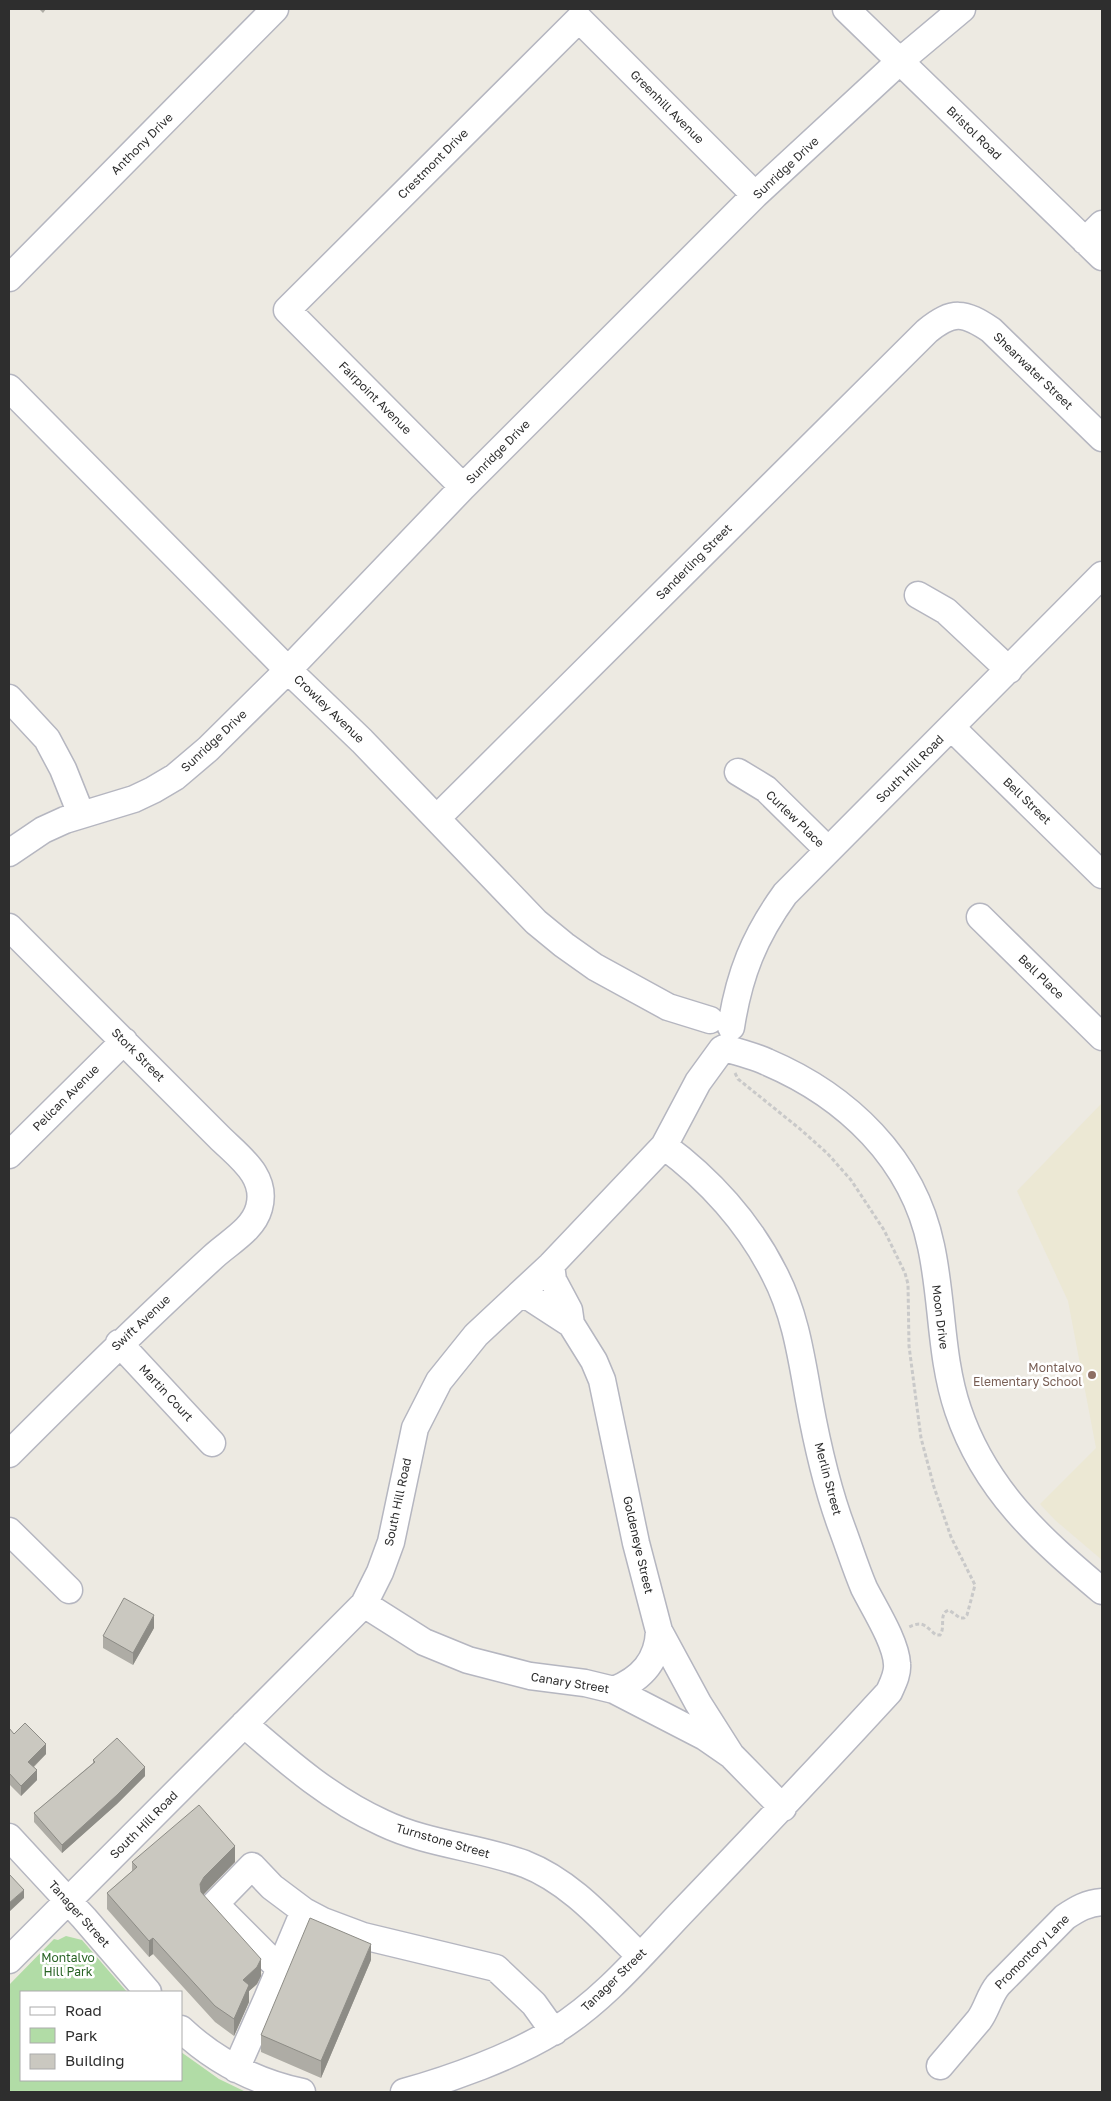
<svg xmlns="http://www.w3.org/2000/svg" width="1111" height="2101" viewBox="0 0 1111 2101" font-family="'Golos Text',sans-serif">
<style>
.education{fill:#ece8d4}
.green{fill:#b1dca6}
.lines{fill:none;stroke-linecap:round;stroke-linejoin:round}
.minor-casing{stroke:#b5b6c0;stroke-width:29}
.path{stroke:#c9c9c9;stroke-width:3;stroke-dasharray:4 2.5;stroke-linecap:butt}
.minor{stroke:#fff;stroke-width:26}
.wall{fill:#aeaca5}
.shaded-wall{fill:#8d8c86}
.building{fill:#cac8c0;stroke:#8d8c86}
.education-dot{fill:#8d6e63;stroke:#fff;stroke-width:2}
.labels{text-anchor:middle;stroke-width:5;stroke-linejoin:round;paint-order:stroke}
.street-label{font-size:12px;fill:#2e2e2e;stroke:#fff}
.education-label{font-size:12px;fill:#785e54;stroke:#fff;text-anchor:end}
.park-label{font-size:12px;fill:#296325;stroke:#fff}
</style>
<rect width="100%" height="100%" fill="#edeae2"/>
<path class="education" d="M1102,1103V1560L1055,1520L1040,1504L1096,1448L1068,1301L1017,1191Z"/>
<path class="green" d="M66,1936L82,1940L127,1992H21V2080H181V2052L219,2079L246,2092H9V1985L54,1939L58,1940Z"/>
<g class="lines">
<g class="minor-casing">
<path id="minor" d="M846,9L1102,257
M1085,241L1102,224
M9,278L275,9
M9,388L288,670L362,741L536,922L564,945L595,967L668,1007L710,1020
M463,487L287,310L579,19L755,195
M918,595L946,611L1009,670
M9,698L47,739L63,769L81,814
M951,727L1102,875
M738,772L766,789L828,850
M437,818L927,331C953,310 964,312 991,330L1102,438
M9,853L43,830L65,820L134,799L153,790L175,777L208,749L288,670L463,487L755,195L900,61L962,9
M980,917L1102,1037
M9,927L219,1137C239,1157 268,1176 259,1208C253,1230 229,1242 213,1257C143,1321 76,1387 9,1454
M731,1027C739,975 754,937 785,894L1102,575
M724,1048C739,1052 754,1056 767,1062C847,1096 913,1159 931,1246C943,1301 940,1357 958,1410C985,1490 1040,1539 1102,1591
M9,1155L124,1041
M551,1265L553,1280L569,1310L571,1324L594,1361L602,1380L636,1543L659,1631L698,1703L731,1755
M520,1295L531,1298L571,1324
M119,1343L212,1443
M9,1531L69,1590
M364,1604L424,1642L468,1660L530,1676L585,1683L614,1690L705,1737L731,1755L783,1808
M614,1690C641,1679 658,1661 659,1631
M244,1724C288,1762 330,1799 383,1823C427,1844 478,1847 525,1864C571,1882 605,1922 640,1956
M9,1837L84,1918L148,1992
M9,1960L364,1604L380,1572L391,1542L415,1428L439,1381L476,1335L551,1265L664,1146L698,1082L722,1049
M280,1969L215,1904L252,1866L272,1887L304,1911
M181,2029C216,2062 256,2082 302,2092
M940,2066L979,2020C987,2009 989,1996 998,1985L1065,1917C1077,1909 1087,1903 1102,1902
M236,2069L267,1999L304,1911L323,1921L363,1936L496,1968L534,2004L554,2032
M404,2092C451,2079 512,2057 554,2031C603,2001 642,1954 681,1913C751,1840 820,1767 889,1692C893,1683 898,1674 897,1664C896,1642 874,1608 864,1588C856,1569 850,1550 843,1531C827,1489 817,1444 809,1400C801,1355 795,1313 774,1273C749,1223 709,1179 664,1146"/>
</g>
<path class="path" d="M735,1073L738,1079L800,1129L827,1153L851,1180L884,1230L905,1273L908,1284L909,1346L921,1438L934,1487L951,1537L975,1585L967,1615L964,1618H960L949,1610C938,1613 946,1627 940,1635H936C924,1625 923,1620 907,1628"/>
<use href="#minor" class="minor"/>
</g>
<path class="wall" d="M39,9H46L43,13Z
M154,1628L133,1665L103,1648V1636Z
M9,1728L14,1734L46,1754L34,1767L37,1780L21,1796L9,1784Z
M93,1760L145,1776L117,1804L62,1853L34,1822V1813L93,1763Z
M132,1862H235L203,1895L261,1976L257,1984L249,1991V2002L234,2036L215,2022L153,1954L149,1957L107,1909V1893L132,1871Z
M371,1960L321,2078L261,2052V2035Z"/>
<path class="shaded-wall" d="M154,1615V1628L133,1665V1653Z
M46,1744V1754L28,1772V1762Z
M145,1767V1776L117,1804L62,1853V1845Z
M37,1770V1780L21,1796V1786Z
M235,1846V1862L204,1894L200,1901V1884L204,1877Z
M24,1890V1898L9,1912V1903Z
M153,1938V1954L149,1957V1941Z
M371,1944V1960L321,2078V2061Z
M261,1959V1976L257,1984L249,1991V2002L234,2036V2019L243,1980Z"/>
<path class="building" d="M124,1598L154,1615L133,1653L103,1636Z
M25,1723L46,1744L28,1762L37,1770L21,1786L9,1773V1728L14,1734Z
M117,1738L145,1767L117,1795L62,1845L34,1813L95,1762L93,1760Z
M199,1805L235,1846L204,1877L200,1884L201,1892L261,1959L257,1967L243,1980L249,1985L234,2019L215,2006L153,1938L149,1941L107,1893L137,1867L132,1862Z
M9,1874L24,1890L9,1903Z
M310,1918L371,1944L321,2061L261,2035Z"/>
<circle class="education-dot" cx="1092" cy="1375" r="5"/>
<g class="labels">
<g class="street-label">
<text transform="translate(667 107) rotate(45)" y="4">Greenhill Avenue</text>
<text transform="translate(974 133) rotate(44)" y="4">Bristol Road</text>
<text transform="translate(142 144) rotate(-45)" y="4">Anthony Drive</text>
<text transform="translate(433 164) rotate(-45)" y="4">Crestmont Drive</text>
<text transform="translate(786 168) rotate(-43)" y="4">Sunridge Drive</text>
<text transform="translate(1033 371) rotate(44)" y="4">Shearwater Street</text>
<text transform="translate(375 398) rotate(45)" y="4">Fairpoint Avenue</text>
<text transform="translate(498 452) rotate(-45)" y="4">Sunridge Drive</text>
<text transform="translate(694 562) rotate(-45)" y="4">Sanderling Street</text>
<text transform="translate(329 709) rotate(44)" y="4">Crowley Avenue</text>
<text transform="translate(214 741) rotate(-43)" y="4">Sunridge Drive</text>
<text transform="translate(910 769) rotate(-45)" y="4">South Hill Road</text>
<text transform="translate(1027 801) rotate(44)" y="4">Bell Street</text>
<text transform="translate(795 819) rotate(44)" y="4">Curlew Place</text>
<text transform="translate(1041 977) rotate(44)" y="4">Bell Place</text>
<text transform="translate(138 1055) rotate(45)" y="4">Stork Street</text>
<text transform="translate(66 1098) rotate(-45)" y="4">Pelican Avenue</text>
<text transform="translate(940 1317) rotate(83)" y="4">Moon Drive</text>
<text transform="translate(141 1323) rotate(-43)" y="4">Swift Avenue</text>
<text transform="translate(166 1393) rotate(47)" y="4">Martin Court</text>
<text transform="translate(828 1479) rotate(75)" y="4">Merlin Street</text>
<text transform="translate(398 1502) rotate(-78)" y="4">South Hill Road</text>
<text transform="translate(638 1545) rotate(77)" y="4">Goldeneye Street</text>
<text transform="translate(570 1683) rotate(9)" y="4">Canary Street</text>
<text transform="translate(144 1825) rotate(-45)" y="4">South Hill Road</text>
<text transform="translate(443 1841) rotate(16)" y="4">Turnstone Street</text>
<text transform="translate(79 1914) rotate(48)" y="4">Tanager Street</text>
<text transform="translate(1032 1952) rotate(-45)" y="4">Promontory Lane</text>
<text transform="translate(614 1980) rotate(-44)" y="4">Tanager Street</text>
</g>
<g class="education-label">
<text x="1082" y="1372">Montalvo<tspan x="1082" dy="14">Elementary School</tspan></text>
</g>
<g class="park-label">
<text x="68" y="1962">Montalvo<tspan x="68" dy="14">Hill Park</tspan></text>
</g>
</g>
<rect width="1111" height="2101" fill="none" stroke="#2e2e2e" stroke-width="20"/>
<rect x="20" y="1991" width="162" height="90" fill="#ffffff" stroke="#ababab"/>
<rect x="30" y="2007" width="25" height="8" fill="#ffffff" stroke="#ababab"/>
<text x="65" y="2016" font-size="15" fill="#2e2e2e">Road</text>
<rect x="30" y="2028" width="25" height="15" fill="#b1dca6" stroke="#ababab"/>
<text x="65" y="2041" font-size="15" fill="#2e2e2e">Park</text>
<rect x="30" y="2054" width="25" height="15" fill="#cac8c0" stroke="#ababab"/>
<text x="65" y="2066" font-size="15" fill="#2e2e2e">Building</text>
</svg>
